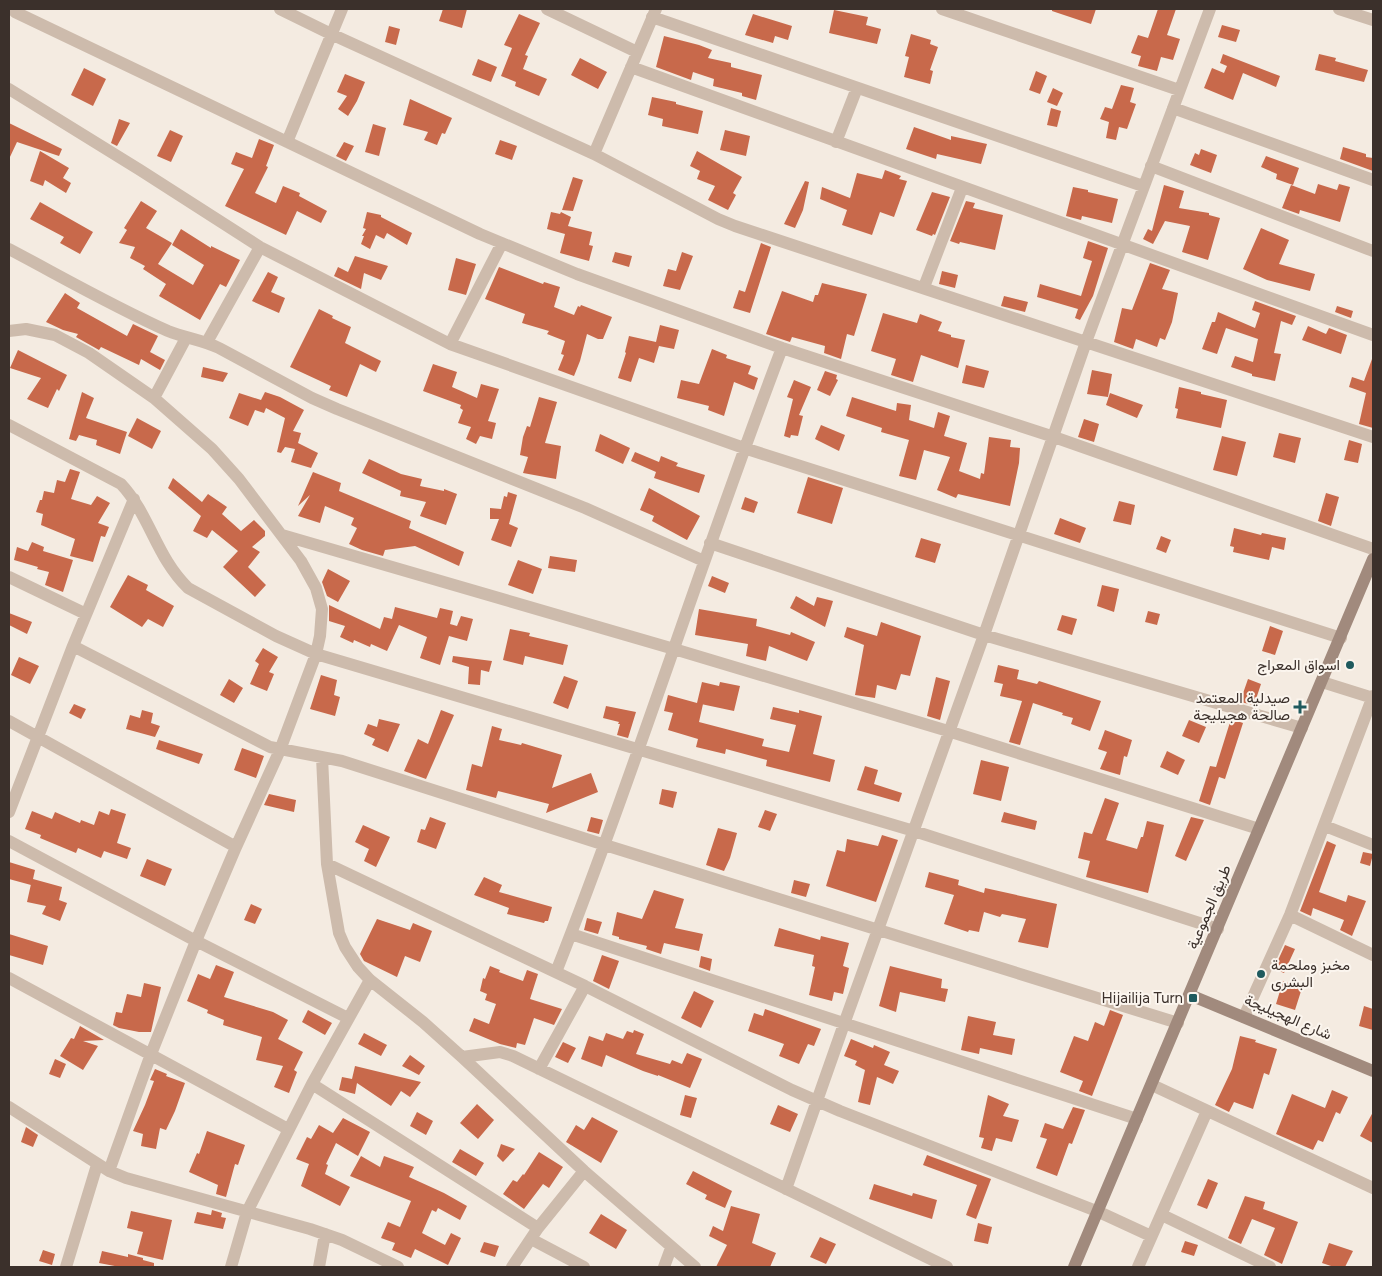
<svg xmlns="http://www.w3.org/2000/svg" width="1382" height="1276" viewBox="0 0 1382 1276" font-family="Figtree,Vazirmatn,sans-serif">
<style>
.building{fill:#c8694b}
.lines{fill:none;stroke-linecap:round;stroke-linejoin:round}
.street{stroke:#cdbbac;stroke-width:12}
.secondary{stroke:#a18a7d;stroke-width:12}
.poi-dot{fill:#1f5a5e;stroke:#fbf5ee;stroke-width:2}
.labels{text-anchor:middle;stroke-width:4;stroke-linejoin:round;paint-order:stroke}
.poi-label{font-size:15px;fill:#3b302b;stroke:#fbf5ee;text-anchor:end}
.street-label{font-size:15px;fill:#3b302b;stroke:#fbf5ee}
</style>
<rect width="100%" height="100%" fill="#f4ebe1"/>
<path class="building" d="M443,9H467L462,28L439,21Z
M1052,9H1096L1091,24L1052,11Z
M1158,9H1176L1167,35L1180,39L1173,60L1161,57L1157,71L1138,66L1141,56L1131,53L1138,35L1148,38Z
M834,10L868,17L866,25L881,29L877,44L829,33Z
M519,14L540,23L525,55L528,56L523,69L547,79L539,96L515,86L516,82L501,76L512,48L504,45Z
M753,14L792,26L788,40L775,36L773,43L745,35Z
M1222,25L1240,30L1236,42L1218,37Z
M389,26L400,29L396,45L385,42Z
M911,34L931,40L930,44L938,47L930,70L933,71L930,84L904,77L909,57L905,56Z
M664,36L699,45L712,50L708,58L731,63V67L762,75L756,100L742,96V93L713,86L714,79L693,72L691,80L656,67Z
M1223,54L1280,76L1276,87L1243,73L1233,100L1204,88L1212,68L1224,73L1227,66L1220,63Z
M1319,54L1336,58L1335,61L1368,70L1364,82L1315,70Z
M580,58L607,72L598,89L571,75Z
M478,59L497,67L491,82L472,75Z
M84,68L106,79L93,106L71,95Z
M1036,71L1047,76L1040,94L1029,90Z
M345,74L365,82L357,101L348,116L338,109L347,96L337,92Z
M1121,85L1134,88L1130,102L1136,104L1127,129L1119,127L1116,140L1106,138L1109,122L1100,119L1105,107L1112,109Z
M1053,88L1063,93L1057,106L1047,102Z
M652,97L676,102V104L703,111L698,134L662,126L663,119L648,115Z
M410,99L452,118L445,134L442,133L437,145L424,140L428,132L403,125Z
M1051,108L1061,111L1057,127L1047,125Z
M119,119L130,123L117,146L111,143Z
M9,123L62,149L59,156L17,142L9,159Z
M373,124L386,128L379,156L365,152Z
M914,127L951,140V136L987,144L981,164L937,154L936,159L906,149Z
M170,130L183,136L171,162L157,156Z
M725,130L750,136L746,156L720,150Z
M259,139L274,145L266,166L268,167L255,193L276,203L283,186L300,193L299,196L327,211L321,223L297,211L286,235L225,206L244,169L231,164L236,152L252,158Z
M500,140L517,146L512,160L495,154Z
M344,142L354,146L346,161L336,156Z
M1343,147L1366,154V157L1373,158V171L1340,159Z
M1201,149L1217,155L1211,173L1190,165L1195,153L1199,155Z
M40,151L69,168L63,178L71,183L66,193L45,180L43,186L30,181Z
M697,151L742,177L733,193L736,195L728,210L708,200L715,186L697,179L700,171L690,166Z
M1266,156L1299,168L1293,185L1276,179L1277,174L1261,167Z
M885,170L901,176L899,179L907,181L894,217L880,212L872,235L842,225L847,210L820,199L822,187L850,198L857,173L882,179Z
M573,177L583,180L573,211L562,210Z
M805,181L809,182L803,210L795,228L784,224Z
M1318,184L1337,190L1339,184L1350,187L1340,222L1300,210L1299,214L1282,208L1291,185L1315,194Z
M1164,185L1184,191L1179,208L1209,213V215L1220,218L1208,260L1182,252L1190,226L1165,221L1153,244L1143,239L1148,229L1152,231Z
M1073,187L1088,190V192L1118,199L1112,223L1082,216L1081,220L1066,216Z
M932,192L950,197L935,235L933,234L932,236L916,230Z
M141,201L157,211L146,228L172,243L158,264L193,285L204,265L172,245L181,229L211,248V246L240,260L226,287L220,284L200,320L159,296L166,284L143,269L145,266L130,258L135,247L119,243L127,230L124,228Z
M966,201L975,203L973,208L1003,215L995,250L960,242L959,244L950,241Z
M40,202L93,232L80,254L60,243L64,237L30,219Z
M367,212L381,215V217L412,233L407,245L387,233L384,239L376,235L370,249L361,244L364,236H362L366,229L363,228Z
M551,212L560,214L561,212L571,217L568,226L592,232L589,245L593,246L589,261L560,253L565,234L547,229Z
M1261,228L1289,240L1279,264L1315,274L1310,291L1267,280L1243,269Z
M1088,241L1108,248L1093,296L1080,320L1075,318L1078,309L1037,297L1040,284L1081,296L1092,261L1083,258Z
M761,243L771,247L750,313L733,308L739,290L745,292Z
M615,252L632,256L629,267L612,262Z
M682,252L693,256L680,290L663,286L668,269L676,271Z
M355,256L388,266L381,280L364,273L361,289L334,276L338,267L348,272Z
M456,258L476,264L466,295L448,290Z
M1150,263L1170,270L1162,289L1178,293L1172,322L1165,340L1160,338L1157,347L1136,339L1133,349L1114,342L1122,308L1132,310Z
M499,267L543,284L544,282L560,287L554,307L574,315L578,306L580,307L581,305L612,317L603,339H598L587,334L580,361L574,376L558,370L564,355L561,354L565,341L547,334L549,331L522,323L525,314L485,299Z
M942,271L958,275L955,288L939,284Z
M268,272L278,277L271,292L285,298L279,313L252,301Z
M822,283L867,294L854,336L847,334L841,359L824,353L825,346L792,337L790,342L766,334L782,291L813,302L815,295H818Z
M65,293L80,303L77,308L127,336L133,324L158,336L150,352L165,360L160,370L141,359L139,365L101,347L99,350L76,337L78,334L63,330L46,322Z
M1004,296L1028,302L1025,312L1001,306Z
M1255,301L1296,316L1292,325L1281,321L1274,353L1281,354L1275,381L1252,376V374L1231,367L1235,356L1253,362L1258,339L1226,328L1217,354L1202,349L1212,322H1215L1218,312L1255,328L1260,313L1252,310Z
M1337,306L1353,311L1351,318L1335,312Z
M319,309L333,316L332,318L351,327L345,343L381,361L376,372L360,364L347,397L329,390L331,386L290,367Z
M883,313L917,323L920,314L942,322L938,331L951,335V337L965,340L958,368L921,355L913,382L891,375L896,359L871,351Z
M660,325L679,330L674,349L659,346L654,363L639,358L631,382L618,378L626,353L625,352L629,336L656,342Z
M1308,326L1326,334L1329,328L1347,335L1341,354L1302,340Z
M712,349L727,355L726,358L751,366L748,374L758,378L754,390L734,382L724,416L708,410L709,406L677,398L681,380L699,384Z
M18,350L67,375L59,391L57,389L48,408L27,399L41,378L10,368Z
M1372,359H1373V428L1359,424L1366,393L1349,387L1352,377L1364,381Z
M433,364L457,372L452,387L477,398L481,384L499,389L488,421L496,423L492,439L480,436L476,444L466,439L471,427L458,423L463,410L460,408L461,405L423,391Z
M966,365L989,371L984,388L962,383Z
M203,367L228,373L223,382L201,377Z
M1092,370L1112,374L1108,397L1087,394Z
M825,371L837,375L836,379L838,380L830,396L817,390Z
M794,380L811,387L799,415L803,416L798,436L791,435L790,438L784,436L793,399L787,397Z
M1179,387L1201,392V394L1227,400L1221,428L1176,418L1178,409L1175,408Z
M82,392L94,398L86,418L127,432L120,454L96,445L97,440L79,435L76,441L69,439Z
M265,392L280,397L304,410L293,431L301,433L298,443L318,453L311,468L291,462L295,449L285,447L281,453L277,452L285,418L266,408L264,413L255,410L248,426L229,418L239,393L261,400Z
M1110,393L1143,405L1137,418L1106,405Z
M539,397L557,402L545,443L561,446L556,479L523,473L528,457L520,455L523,437L527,426L530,427Z
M852,397L896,411L897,403L911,405L909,420L934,428L938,412L950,416L944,436L967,443L959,471L980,479L981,473L984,474L989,437L1011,440L1010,447L1020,448L1019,463L1010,506L958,494L956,498L937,490L950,457L924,450L916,480L899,476L909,440L881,432L882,428L846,416Z
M137,418L161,431L152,449L128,436Z
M1084,419L1099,424L1094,442L1078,437Z
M821,425L845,435L839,451L815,439Z
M1279,433L1301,438L1295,463L1273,457Z
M600,434L630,448L623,464L595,451Z
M1222,436L1246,442L1237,476L1213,470Z
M1349,440L1362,444L1358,463L1344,460Z
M635,452L659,462L661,456L678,463L676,466L705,475L699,493L654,478L656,472L631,461Z
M369,459L401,474L422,479L420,486L444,491V489L457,494L446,525L420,516L426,502L400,496L401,491L362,473Z
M70,469L80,472L71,499L91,505L97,496L110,503L98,523L109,527L105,537L101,536L93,562L70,556L75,539L41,525L43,514L36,512L40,500H42L44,491L54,493L57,480L65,482Z
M313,472L341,483L339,491L411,521L409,528L464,552L459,566L415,546L385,550L383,556L362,550L349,544L357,528L351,525L354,518L325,506L320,523L298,516L310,495L298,506Z
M808,477L843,488L832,524L797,513Z
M173,478L202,502L208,494L227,507L222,514L241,531L254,520L265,531V536L252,547L260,552L248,567L266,585L255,597L223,567L238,551L212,530L207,538L193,531L201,516L168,488Z
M649,488L700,516L687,540L652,521L654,516L640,510Z
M508,492L517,495L509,524L518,528L511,547L491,540L499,519H490V508L501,509L504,496L507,497Z
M1326,493L1339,497L1331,526L1318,521Z
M745,497L758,502L754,513L741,509Z
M1119,501L1135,505L1131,525L1113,521Z
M1060,518L1086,528L1080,543L1054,534Z
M1234,528L1261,535L1262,533L1286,538L1284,550L1272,547L1269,560L1233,552L1234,547L1230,546Z
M1161,536L1171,540L1166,553L1156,549Z
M921,538L941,544L935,563L915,557Z
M32,542L44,547L43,551L73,560L63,592L45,585L49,572L37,569L38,567L14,560L17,547L28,551Z
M550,556L577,560L575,572L548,568Z
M518,560L542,569L533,594L508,585Z
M328,569L350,581L338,602L327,596L322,582Z
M128,575L148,585L146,590L174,606L163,627L148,619L142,627L110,607Z
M712,576L729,583L725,593L708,586Z
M1102,585L1119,589L1114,612L1097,606Z
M796,596L814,606L817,597L833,601L825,627L790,608Z
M329,605L380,629L384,617L392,619L395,607L437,618L440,608L453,611L450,624L457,626L461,616L473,619L467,641L449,636L440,665L420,658L427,637L399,625L387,651L371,644L370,647L354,640L353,643L340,637L345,626L329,621Z
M699,609L757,619L756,626L790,635L791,632L815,642L807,661L769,646L766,661L746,656L748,644L695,635Z
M1148,611L1160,614L1157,625L1145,622Z
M9,613L32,622L27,634L9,625Z
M1062,615L1077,619L1072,635L1057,630Z
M881,622L921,636L910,676L901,674L896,690L877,685L875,698L855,695L864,645L844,637L847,627L877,636Z
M1270,626L1283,631L1275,655L1262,651Z
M510,629L530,633L529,636L568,645L563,665L525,656L523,665L503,660Z
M263,648L278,657L269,672L274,674L267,691L250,684L259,664L255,661Z
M453,656L492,661L489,672L481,670L480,685L468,684L469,667L452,662Z
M19,657L39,666L30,684L11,675Z
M998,665L1019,670L1017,679L1037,684L1039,681L1101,701L1090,731L1071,724L1073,718L1062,715L1063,713L1033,703L1020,745L1009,742L1022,701L1000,696L1003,684L994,682Z
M321,675L337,680L334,695L340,697L335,716L310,709Z
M564,676L578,681L568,709L553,703Z
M936,677L950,681L940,720L927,716Z
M229,679L243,688L234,703L220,695Z
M1248,679L1261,684L1254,705L1240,702Z
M702,682L719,686L720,682L740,686L734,711L701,704H703L699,722L764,739L762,746L789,752L796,725L770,719L773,707L799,713V710L822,716L813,754L835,760L830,782L766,766L767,760L726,749L725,754L696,747L698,739L668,730L673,713L664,711L668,695L697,703Z
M74,704L86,709L81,719L69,713Z
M606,706L636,712L628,738L617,735L620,724H618L619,722L603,718Z
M142,710L153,713L151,723L160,726L155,737L126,729L130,715L140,718Z
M441,710L454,715L426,779L404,771L418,739L428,744Z
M379,719L400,724L388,752L372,745L375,739L364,734L368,724L377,727Z
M1231,719L1243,723L1225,779L1219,777L1210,805L1199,801L1210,766L1216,767Z
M1189,720L1206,727L1199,743L1182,736Z
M492,726L502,729L499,740L521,745L522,743L562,755L552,788L591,773L598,792L546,813L549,804L498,791L496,798L466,790L472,764L482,767Z
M1105,730L1132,740L1127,757L1124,756L1120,775L1100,769L1107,752L1098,749Z
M159,740L203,754L199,764L156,749Z
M242,748L264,756L256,778L234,770Z
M1167,751L1185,760L1178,775L1160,767Z
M981,760L1009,767L1001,801L973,794Z
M865,766L878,770L874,784L902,793L899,802L857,790Z
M662,789L677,792L673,808L659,804Z
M269,794L296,800L294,812L264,805Z
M1105,798L1119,803L1106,840L1137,849L1141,837H1143L1147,821L1164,825L1148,893L1086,877L1090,861L1078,858L1084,832L1092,834Z
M111,809L126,814L117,843L131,848L127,859L104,851L101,858L78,848L76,853L40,838L41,835L25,829L32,811L52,819L55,812L80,823L81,820L94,825L99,811L109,815Z
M765,810L777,814L770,831L758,827Z
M1004,812L1037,821L1035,830L1001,822Z
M430,817L446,823L436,849L417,842L421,829L425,830Z
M591,817L603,820L599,834L587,831Z
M1191,817L1204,820L1186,861L1175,856Z
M363,825L390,837L376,867L364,861L369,849L355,842Z
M718,828L737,833L730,858L724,871L706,865Z
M882,835L898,840L876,902L826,886L837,850L845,852L847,839L878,846Z
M1327,841L1336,845L1319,892L1346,902L1348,895L1366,901L1352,936L1340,930L1344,920L1313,908L1311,916L1300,911Z
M1363,852L1373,854L1370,866L1360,863Z
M147,859L172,869L165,886L140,876Z
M9,862L35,870L33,879L62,887L59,900L67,903L60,921L42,914L46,906L27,902L31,884V885L9,879Z
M929,872L959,880L958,885L984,893L985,888L1057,904L1048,948L1018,942L1026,919L1002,914L1000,917L984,912L979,932L969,930L968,932L944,924L954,895L925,887Z
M484,877L502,885L499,892L552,907L548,921H545L544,923L507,914L509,908L474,895Z
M794,880L810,884L806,897L791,893Z
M654,890L684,899L675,928L703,934L699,951L664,943L661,954L646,949L647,946L619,939V937L612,935L617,912L642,919Z
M251,904L262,909L255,924L244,920Z
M587,918L602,922L598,934L584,930Z
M377,919L410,930L413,923L432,931L420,962L405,956L397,977L364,961L360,954Z
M779,928L820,940L821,936L849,943L843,966L849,968L843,994L834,992L832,1001L809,995L815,967L812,966L814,955L774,946Z
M9,934L48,946L43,965L9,955Z
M1285,945L1295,949L1284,973L1274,969Z
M602,955L619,961L609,989L593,981Z
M701,956L712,959L710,971L699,967Z
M216,965L234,972L224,997L273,1012L288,1020L278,1039L303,1052L294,1070L297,1072L289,1093L274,1087L283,1066L256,1060L262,1037L223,1025L224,1020L207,1013L208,1010L187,1001L198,974L210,979Z
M490,966L500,970L499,972L523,981L527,970L538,974L530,999L562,1009L554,1025L534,1018L525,1045L517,1043L516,1048L500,1044L469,1031L474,1018L489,1024L496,1004L485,1000L487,994L480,991L483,978L485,979Z
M890,966L942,979L941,988L948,989L945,1002L900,992L896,1012L879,1006Z
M1283,981L1302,988L1295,1010L1276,1004Z
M144,983L161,987L151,1032H139L119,1028L113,1025L116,1012L122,1013L127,994L141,997Z
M694,991L714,1001L701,1028L681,1018Z
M1364,1006L1373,1009V1030L1359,1026Z
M765,1009L821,1029L814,1046L808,1044L799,1064L779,1056L784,1044L748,1031L754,1013L763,1016Z
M308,1010L332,1023L325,1035L302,1022Z
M1110,1010L1123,1015L1092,1096L1079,1091L1083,1081L1060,1072L1074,1036L1088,1041L1095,1022L1104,1026Z
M968,1016L996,1022L993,1035L1015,1039L1012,1055L980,1048L979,1054L961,1050Z
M80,1026L104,1040L83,1041L98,1046L83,1070L60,1056L71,1038L74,1039Z
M634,1030L644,1034L636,1054L670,1064L672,1060L682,1064L687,1053L702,1059L690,1088L658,1075V1076L643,1071L606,1055L602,1067L581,1059L589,1036L603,1041L606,1033L623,1039L627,1031L633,1033Z
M364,1033L387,1045L381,1056L358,1044Z
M1240,1036L1256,1040L1255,1042L1277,1049L1269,1075L1264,1073L1253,1109L1234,1102L1229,1112L1215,1105L1232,1069Z
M851,1039L873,1048L874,1045L890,1052L884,1065L899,1071L893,1084L877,1077L870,1105L858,1102L865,1070L855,1065L857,1061L844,1056Z
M563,1042L576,1048L568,1063L555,1057Z
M410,1055L425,1066L419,1075L402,1066Z
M55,1059L66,1064L60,1078L49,1074Z
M355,1066L421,1082L410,1097L401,1091L391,1106L357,1083L355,1094L339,1090L342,1077L352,1079Z
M155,1069L167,1074L166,1076L185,1083L175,1111L166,1130L160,1128L156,1149L141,1146L143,1134L133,1131L145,1105L154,1081L150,1080Z
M1332,1090L1348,1097L1340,1114L1336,1112L1323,1142L1318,1140L1313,1150L1276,1134L1292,1094L1325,1108Z
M685,1095L697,1098L691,1118L680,1115Z
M988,1095L1009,1104L1003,1116L1019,1120L1012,1142L996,1138L992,1151L981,1148L984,1138L979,1137Z
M477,1104L494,1120L478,1139L460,1123Z
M778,1105L798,1114L790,1132L770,1124Z
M1073,1107L1085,1110L1072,1144L1069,1143L1057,1176L1036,1168L1047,1139L1040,1137L1045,1123L1063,1129Z
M417,1112L433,1121L426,1135L410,1126Z
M1373,1112V1143L1360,1136Z
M592,1117L618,1131L601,1163L566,1142L576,1125L584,1130Z
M343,1118L370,1132L358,1156L336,1143L326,1164L328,1165L325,1174L350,1187L340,1206L301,1186L309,1164L296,1159L307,1137L311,1139L319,1125L333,1133Z
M26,1127L38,1135L33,1147L21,1142Z
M207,1131L245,1145L238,1165L235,1164L226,1197L216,1194L218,1185L189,1172L197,1153L199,1154Z
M501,1144L515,1149L503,1162L497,1156Z
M460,1149L484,1163L476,1176L452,1162Z
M539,1152L563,1167L549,1188L543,1184L524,1209L503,1194L513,1180L517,1182L523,1174L524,1175Z
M927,1155L991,1179L976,1219L966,1215L977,1185L923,1165Z
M361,1156L380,1167L384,1156L414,1167L409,1177L444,1193L467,1206L460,1220L438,1208L436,1212L432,1210L422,1233L445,1245L451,1233L461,1238L448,1265L415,1249L411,1258L392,1250L395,1243L381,1238L388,1222L400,1227L411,1201L350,1176Z
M693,1171L732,1191L725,1208L705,1199L707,1195L686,1184Z
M1208,1179L1218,1183L1207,1209L1197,1205Z
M874,1184L912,1196L913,1193L937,1200L932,1219L869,1199Z
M1245,1196L1265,1202L1263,1209L1298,1222L1282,1264L1264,1255L1275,1228L1252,1219L1241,1244L1228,1238Z
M731,1206L760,1214L752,1243L776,1253L770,1267H716L727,1245L709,1236L713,1226L723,1231Z
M212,1210L222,1213L221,1217L226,1218L223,1229L194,1223L197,1212L211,1215Z
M131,1211L172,1220L163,1260L137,1254L143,1232L127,1228Z
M601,1214L627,1230L616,1249L589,1233Z
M978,1223L992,1227L988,1244L974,1241Z
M820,1237L836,1244L826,1264L810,1257Z
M1185,1241L1198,1245L1194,1256L1181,1252Z
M484,1242L499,1246L495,1257L480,1252Z
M1329,1243L1353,1251L1345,1267H1334L1322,1263Z
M43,1250L55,1254L52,1265L39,1261Z
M102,1251L128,1257V1254L143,1258V1260L154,1263V1267H120L99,1263Z"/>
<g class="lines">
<path class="street" d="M280,9L331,34L594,154L718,219L735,226L1373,437
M547,9L637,52
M942,9L1179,90
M1339,9L1373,20
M15,12L480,234L577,274L782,348L1054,437L1373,549
M652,17L1143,186
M631,67L1373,335
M9,89L140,170L260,247L450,344L744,448L1341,638
M1173,108L1373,180
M287,142L342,9
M836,142L857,88
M594,154L656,9
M1151,166L1373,251
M9,249C62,277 114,307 168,331C185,338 203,340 219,348L312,398L337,409L585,508L704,561
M924,287L962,188
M9,331L26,329L55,335L89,353L154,398L212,449L239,479L301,561L316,588L322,609L320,636L316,654L280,750L236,847L196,941L151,1054L109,1171
M207,342L260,247
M450,344L502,243
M154,398L186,338
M9,425L121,484C150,515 156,557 188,588L276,636L316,654L914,831L1218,929
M282,535L674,649L948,731L1259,829
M710,543L984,635L1302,728
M9,577L86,614
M73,646L270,747L342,761L605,845L1178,1023
M1322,682L1373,698
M9,721L236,847
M322,757L327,864L339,933L345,947L358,967L370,980L423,1022L462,1057L584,1171L695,1267
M9,812L73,646L134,499
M1325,826L1373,845
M9,841L196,941L348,1018
M327,864L585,986L792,1090L840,1111L1099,1212L1151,1236
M1290,915L1373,955
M571,934L1137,1119
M556,972C637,766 703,555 782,348
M9,978L288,1129
M1244,1017L1290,915L1373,696
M462,1057L500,1052L513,1056L947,1267
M539,1069L585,986
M312,1084L538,1228
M1152,1085L1373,1188
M9,1107L109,1171L126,1178L310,1229L342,1240L398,1267
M786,1189L844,1024L984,635L1086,342L1210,9
M1162,1215L1270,1267
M531,1239L584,1267
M66,1267L97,1165
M231,1267L247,1212L312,1084L370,980
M319,1267L325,1234
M512,1267L538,1228L584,1171
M664,1267L671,1248
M1138,1267L1207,1111"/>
<path class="secondary" d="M1190,995L1373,1071
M1074,1267L1373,559"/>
</g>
<g class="poi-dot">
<circle cx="1350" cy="665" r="5"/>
<path d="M1297.5 699.5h5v5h5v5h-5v5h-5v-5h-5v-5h5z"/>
<circle cx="1261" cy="974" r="5"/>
<rect x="1188" y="993" width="10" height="10" rx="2.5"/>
</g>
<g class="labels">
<g class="poi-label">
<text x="1340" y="670">اسواق المعراج</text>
<text x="1290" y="703">صيدلية المعتمد<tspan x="1290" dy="17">صالحة هجيليجة</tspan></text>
<text x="1271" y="970" text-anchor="start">مخبز وملحمة<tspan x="1271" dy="17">البشرى</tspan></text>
<text x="1183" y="1003">Hijailija Turn</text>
</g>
<g class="street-label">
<text transform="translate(1209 907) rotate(-67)" y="5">طريق الجموعية</text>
<text transform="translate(1288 1017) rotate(23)" y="5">شارع الهجيليجة</text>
</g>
</g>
<rect width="1382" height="1276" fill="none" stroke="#3b302b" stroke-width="20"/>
</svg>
